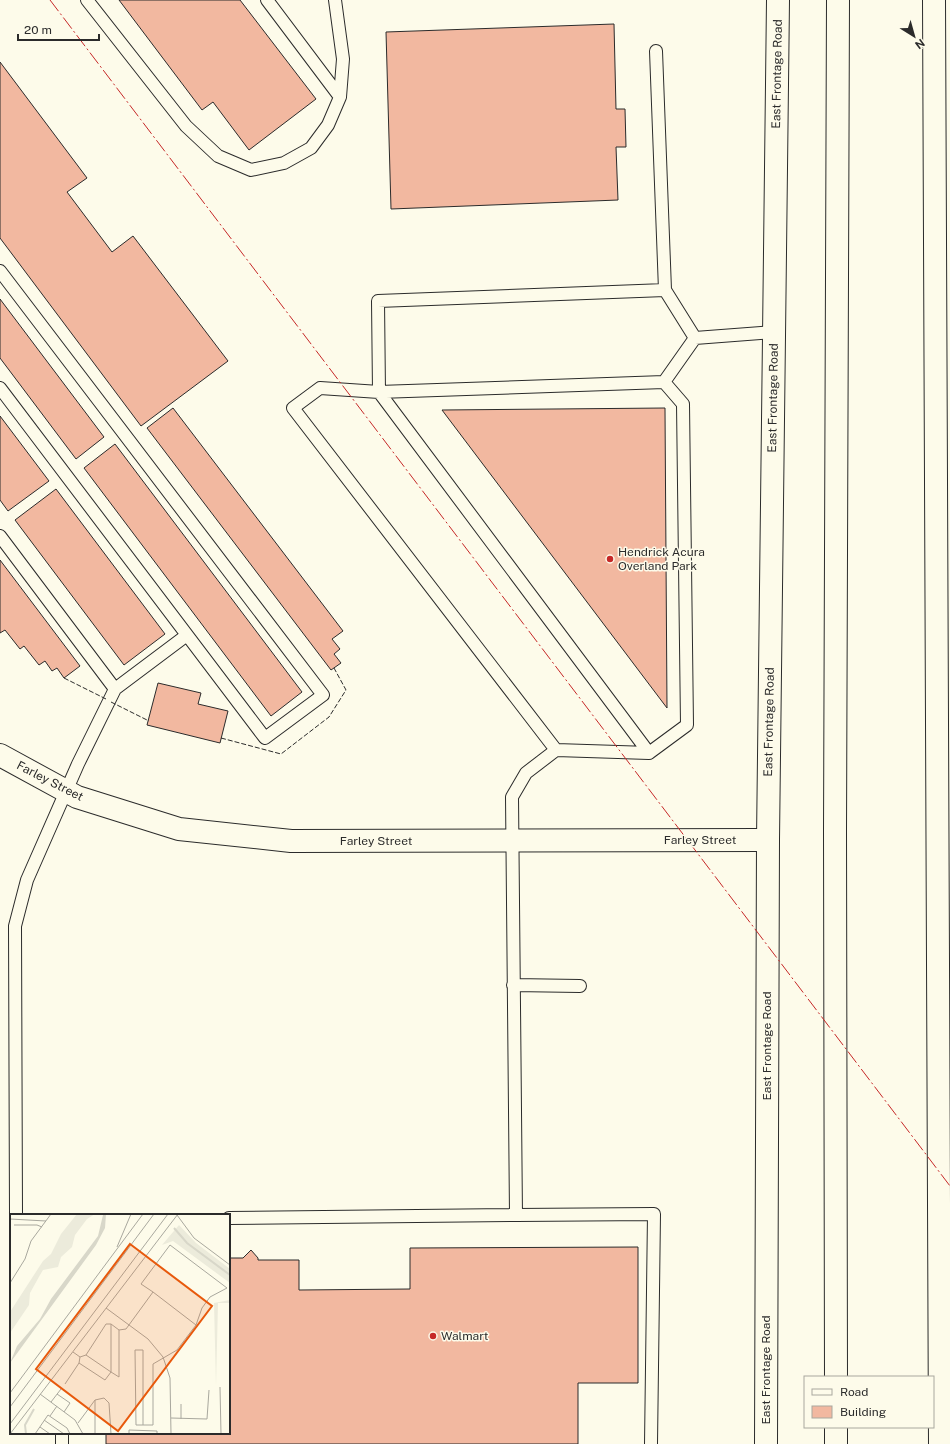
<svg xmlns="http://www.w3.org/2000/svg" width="950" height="1444" viewBox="0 0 950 1444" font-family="'Public Sans',sans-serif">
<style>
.building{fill:#f2b8a0;stroke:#2b2b2b}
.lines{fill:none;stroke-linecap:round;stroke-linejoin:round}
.lane-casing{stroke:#2b2b2b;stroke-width:14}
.street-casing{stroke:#2b2b2b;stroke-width:24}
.secondary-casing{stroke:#2b2b2b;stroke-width:24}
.highway-casing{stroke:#2b2b2b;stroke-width:24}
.lane{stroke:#fdfbea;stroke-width:12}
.street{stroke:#fdfbea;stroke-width:22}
.secondary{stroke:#fdfbea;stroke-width:22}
.highway{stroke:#fdfbea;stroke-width:22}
.fence{stroke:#2b2b2b;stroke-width:1;stroke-dasharray:5 2;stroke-linecap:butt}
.power{stroke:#c62828;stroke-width:1;stroke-dasharray:14 3 2 3;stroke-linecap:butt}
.poi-dot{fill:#c62828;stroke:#fdfbea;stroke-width:1.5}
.labels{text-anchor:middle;stroke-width:3;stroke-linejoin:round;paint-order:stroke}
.street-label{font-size:12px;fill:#2b2b2b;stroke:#fdfbea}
.poi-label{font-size:12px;fill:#2b2b2b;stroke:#fdfbea;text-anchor:start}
.inset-river{fill:none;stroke:#d8d7c9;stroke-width:2}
.inset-road{fill:none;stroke:#a9a89e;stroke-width:1}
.view{fill:#e8590c;fill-opacity:0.15;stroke:#e8590c;stroke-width:2}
.inset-edge{fill:none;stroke:#2b2b2b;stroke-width:2}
</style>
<rect width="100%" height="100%" fill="#fdfbea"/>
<path class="building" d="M119,0H240L316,99L249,150L213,102L202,110Z
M614,24L616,109H625L626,147H616L618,200L391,209L386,32Z
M0,62L87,178L67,192L112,252L133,236L228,361L141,426L0,238Z
M0,299L104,437L76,459L0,358Z
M173,408L343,631L332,639L340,649L334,654L341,663L331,670L147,428Z
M665,408L667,708L442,410Z
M0,416L49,481L8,511L0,500Z
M115,444L302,692L271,716L84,468Z
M56,489L165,634L124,665L15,520Z
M0,560L80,666L64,678L57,668L52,671L45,661L39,665L24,646L20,649L5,630L0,633Z
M158,683L201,693L198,704L228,711L220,743L147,725Z
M638,1247V1383H578V1444H106V1433H229V1258H243L251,1250L258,1258V1260H299V1290L410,1289V1248Z"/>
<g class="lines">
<g class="lane-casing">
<path id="lane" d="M87,0L186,126L218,156L251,170L284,163L311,148L328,125L340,97L343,59L335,0
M267,0L340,97
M656,51L665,290
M0,271L323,695L265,738L0,388
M695,338L664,382L379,392L378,301L665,290L695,338L773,332
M0,536L115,689L78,764L27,880L15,926L16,1215
M115,689L187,635
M649,753L556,750L293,408L320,388L379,392L649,753L687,725L683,404L664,382
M513,985L580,986
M516,1215L654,1214L651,1444
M229,1218L516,1215L512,797L526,773L556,750
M62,1444V1433"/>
</g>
<g class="street-casing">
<path id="street" d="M0,755L77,797L179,829L291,841L768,840"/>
</g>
<g class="secondary-casing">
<path id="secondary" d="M766,1444L768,840L778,0"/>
</g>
<g class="highway-casing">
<path id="highway" d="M934,0L940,1444
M836,1377L835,831L838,0
M836,1427V1444"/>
</g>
<use href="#lane" class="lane"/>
<use href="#street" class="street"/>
<use href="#secondary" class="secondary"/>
<use href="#highway" class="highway"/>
<path class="fence" d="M64,678L106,699
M111,702L149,721
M221,738L281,754L329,717L346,690L334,668"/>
<path class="power" d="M50,0L950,1186"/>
</g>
<g class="poi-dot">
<circle cx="610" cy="559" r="4"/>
<circle cx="433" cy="1336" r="4"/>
</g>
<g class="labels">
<g class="street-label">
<text transform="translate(777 74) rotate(-89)" y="4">East Frontage Road</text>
<text transform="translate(773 398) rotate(-89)" y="4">East Frontage Road</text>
<text transform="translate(769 722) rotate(-89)" y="4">East Frontage Road</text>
<text transform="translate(50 781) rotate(27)" y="4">Farley Street</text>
<text x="700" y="844">Farley Street</text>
<text x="376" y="845">Farley Street</text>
<text transform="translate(767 1046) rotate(-90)" y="4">East Frontage Road</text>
<text transform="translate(766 1370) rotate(-90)" y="4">East Frontage Road</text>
</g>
<g class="poi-label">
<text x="618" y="556">Hendrick Acura<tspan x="618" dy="14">Overland Park</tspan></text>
<text x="441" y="1340">Walmart</text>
</g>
</g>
<g transform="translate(10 1214)">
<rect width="220" height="220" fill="#fdfbea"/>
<path d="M67,0H85L77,5L65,21L62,33L51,43L48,53L33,56L30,61L20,79L19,91L0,119V98L33,47L41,40L51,20ZM169,11L186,29L220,55V69L163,27L152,31ZM220,86V89H208L206,172L204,89Z" fill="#ecebdb"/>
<path d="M96,0L95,14L86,31L0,149L7,132L30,105L41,85L88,22L93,1Z" fill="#d8d7c9"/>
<path class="inset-river" d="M164,14L177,29L220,61M16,220L15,211L24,195"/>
<path class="inset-road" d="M167,1L184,24L220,51M0,5L36,7M4,11H27L32,13M107,33L121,0M0,69L15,45L21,27L41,0M143,78L131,70L160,31L217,74L200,83L192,94L186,111M96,94L138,125L153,143L160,164L161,220M109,116L116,115L143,78L186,111L167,136L143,150V211H126L125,136H133V211M63,138L70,143L69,149L95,166L101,158L76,141L70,143M76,141L96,110H101V158L109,163V116L101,110M55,170L69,149M210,173L211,220M0,179L133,0M30,180L65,206L73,220M47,180L60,189L54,198M41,188L51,175M171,190V205M0,193L144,0M40,202L47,192M161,204L197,205L199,176M34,206L54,220M68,209L85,186L94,184L99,189L101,220M0,210L158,0M30,213L40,220M0,220L168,0M25,220L38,201L57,214L60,220M85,220V186M119,220V216L147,217V220"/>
<path class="view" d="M120,30L202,92L108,217L26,155Z"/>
<rect width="220" height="220" class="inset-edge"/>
</g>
<rect x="804" y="1376" width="130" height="52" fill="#fdfbea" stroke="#a9a89e"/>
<rect x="812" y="1389" width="20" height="6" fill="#fdfbea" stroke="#a9a89e"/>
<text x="840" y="1396" font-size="12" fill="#2b2b2b">Road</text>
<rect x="812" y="1406" width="20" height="12" fill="#f2b8a0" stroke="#a9a89e"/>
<text x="840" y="1416" font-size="12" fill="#2b2b2b">Building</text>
<g transform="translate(914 36) rotate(143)" stroke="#fdfbea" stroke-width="3" paint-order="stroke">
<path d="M0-3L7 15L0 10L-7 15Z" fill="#2b2b2b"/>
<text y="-6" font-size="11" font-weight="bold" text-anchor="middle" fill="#2b2b2b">N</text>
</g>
<path d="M18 34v6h81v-6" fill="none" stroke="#2b2b2b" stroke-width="2"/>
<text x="24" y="34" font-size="12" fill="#2b2b2b" stroke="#fdfbea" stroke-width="3" paint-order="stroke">20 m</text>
</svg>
